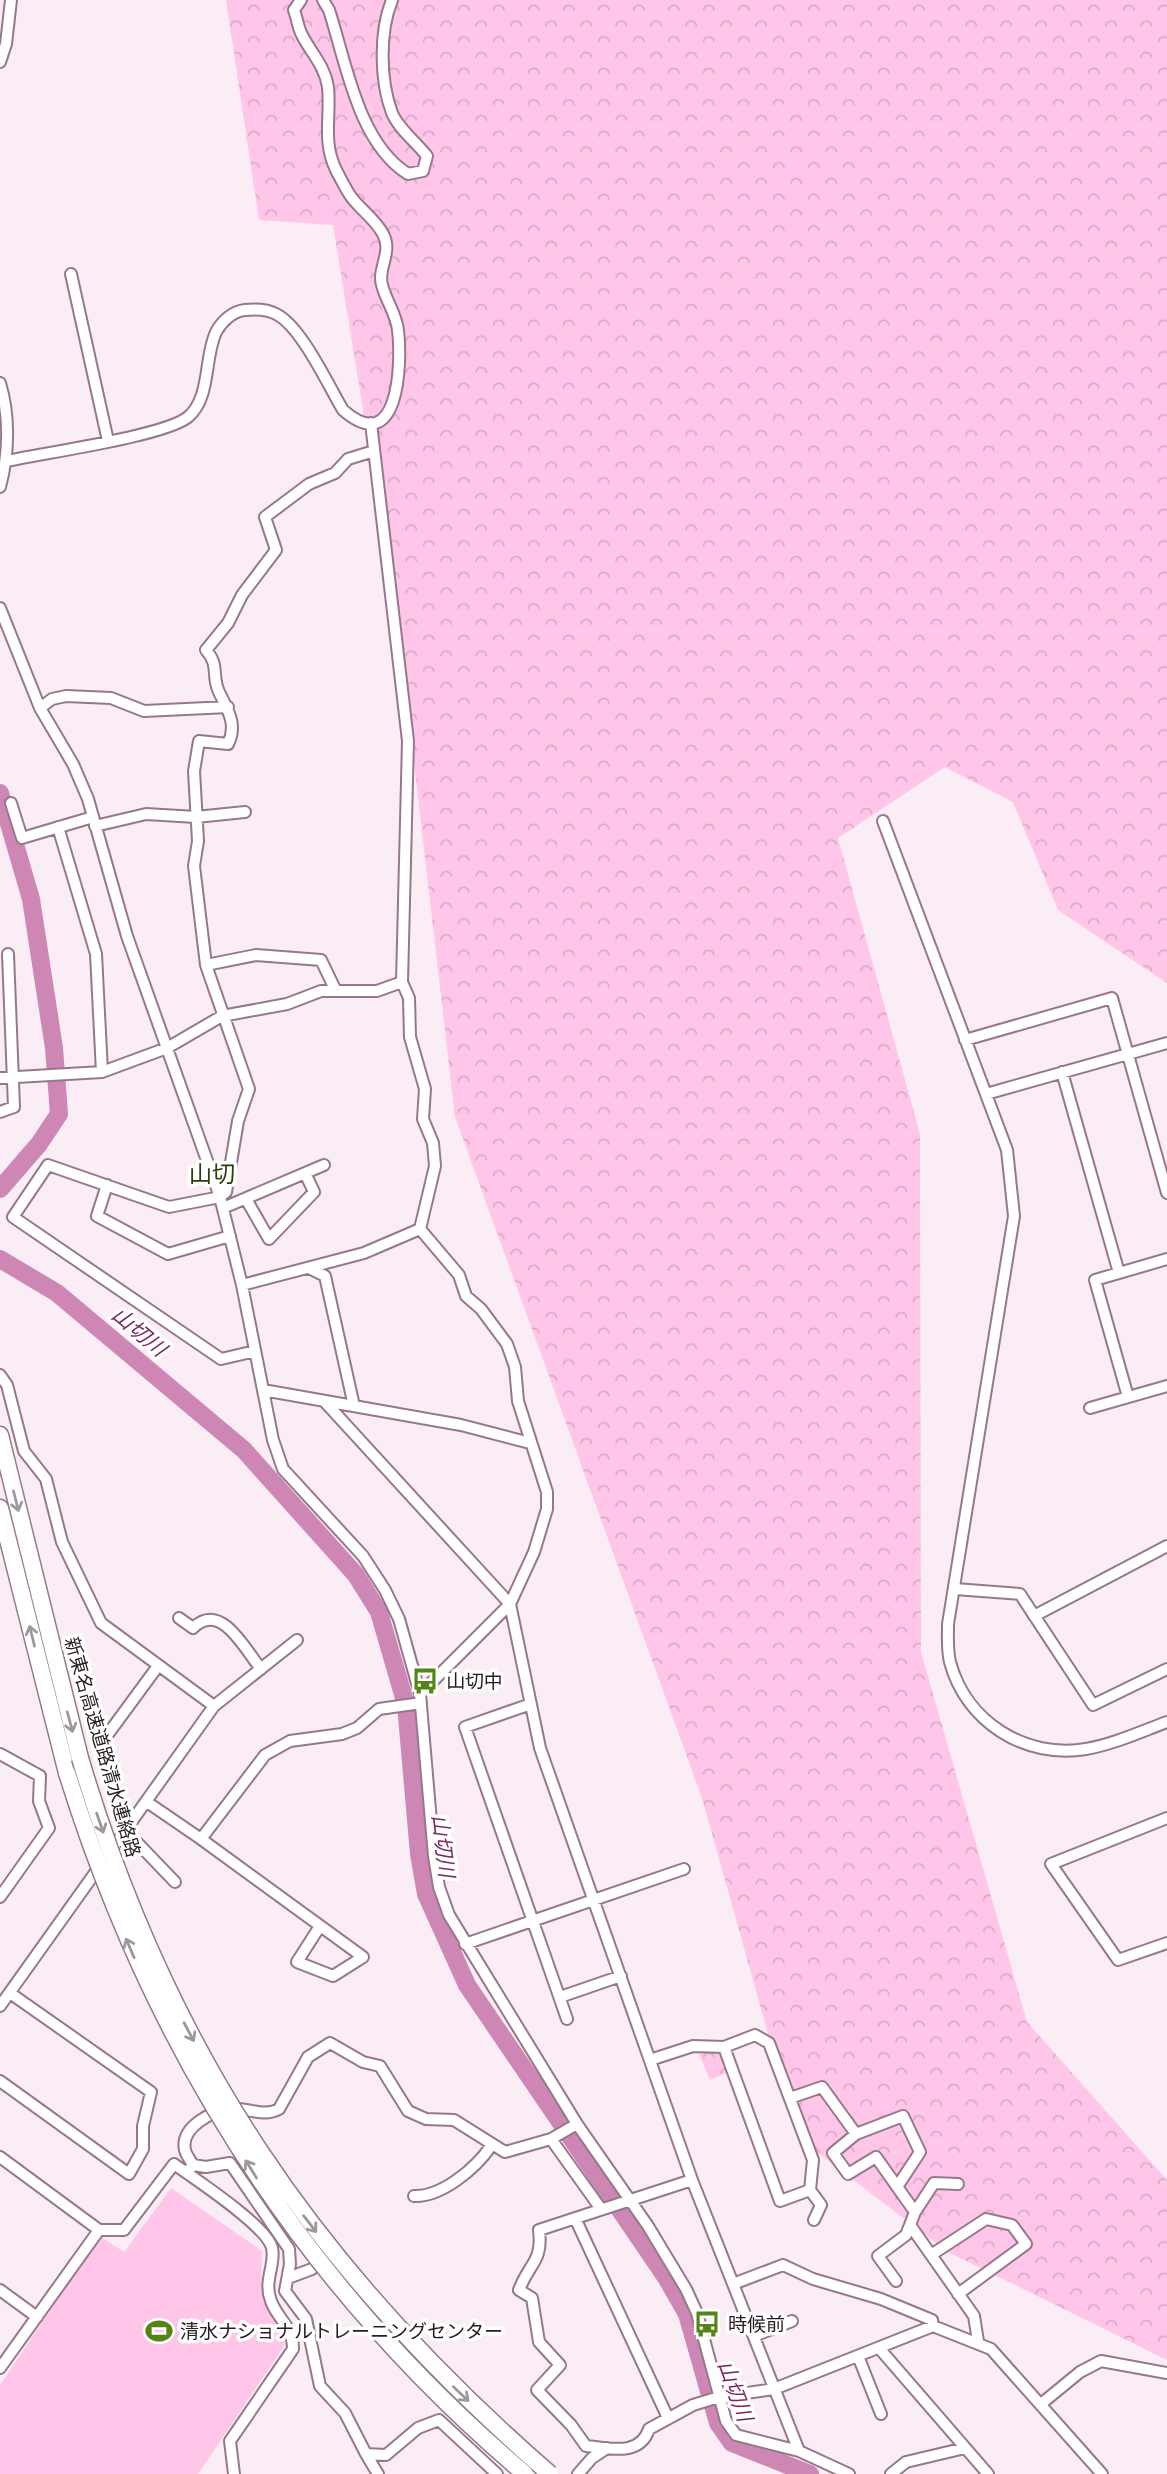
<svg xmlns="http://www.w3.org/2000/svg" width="1167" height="2474" viewBox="0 0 1167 2474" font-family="'DejaVu Sans','Noto Sans JP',sans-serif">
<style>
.forest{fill:url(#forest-crowns)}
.pitch{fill:#ffc6e9}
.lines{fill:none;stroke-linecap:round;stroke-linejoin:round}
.river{stroke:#ce87b4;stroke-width:18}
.minor-casing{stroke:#97788b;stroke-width:14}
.highway-casing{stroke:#97788b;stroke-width:19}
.minor{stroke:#fff;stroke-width:10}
.highway{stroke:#fff;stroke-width:16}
.highway-bridge-casing{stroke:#97788b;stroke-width:19;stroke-linecap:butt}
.highway-bridge{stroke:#fff;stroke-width:16}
.oneway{stroke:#9e989c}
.labels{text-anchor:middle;stroke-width:7;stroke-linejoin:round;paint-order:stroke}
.poi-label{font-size:19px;fill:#281b23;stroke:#fff;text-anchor:start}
.street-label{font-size:19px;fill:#281b23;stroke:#fff}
.water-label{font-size:21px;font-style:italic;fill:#7a2661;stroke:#fff}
.quarter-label{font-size:23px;fill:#273f0d;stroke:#fff}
</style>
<defs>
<pattern id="forest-crowns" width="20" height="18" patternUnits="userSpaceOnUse" patternTransform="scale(1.75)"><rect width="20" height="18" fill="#ffc6e9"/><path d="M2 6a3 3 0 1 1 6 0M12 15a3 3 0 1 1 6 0" fill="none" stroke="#dbaac8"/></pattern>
</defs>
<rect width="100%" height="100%" fill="#fbedf5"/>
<path class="forest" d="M226,0H1167V983L1058,910L1013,802L945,767L838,838L920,1134L921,1652L1027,2022L1167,2180V2360L948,2252L797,2137L702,1798L455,1117L398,624L333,225L259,220Z
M717,2050L729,2072L710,2080L698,2052Z"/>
<path class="pitch" d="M171,2188L262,2251C260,2296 261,2298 285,2336L284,2346L198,2474H0V2385L100,2236L124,2252Z"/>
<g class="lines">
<path class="river" d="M0,793L31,899L54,1048L59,1114L39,1144L0,1189
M0,1259L57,1293L244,1450L356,1575L379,1612L406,1705L419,1854L426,1894L467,1985L667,2279L687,2314L718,2423L732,2443L810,2474"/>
<g class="minor-casing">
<path id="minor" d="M323,0L329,10C346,62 358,143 408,174L423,171L427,156C417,143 398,128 392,113C380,81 379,32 392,0
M0,62L6,44L11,0
M71,274L108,441
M0,383C10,416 9,454 0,487
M371,423L408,741L402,982L409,998L410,1037L425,1089L423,1119L433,1143L435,1166L420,1229
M7,461C43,453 165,436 188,417C211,398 204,357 216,332C222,321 233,311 245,310C255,309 267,309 276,314C301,326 328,385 343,410C399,459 402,364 398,330C396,313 386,301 382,285C377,269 393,252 383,234C376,220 361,210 352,198C346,190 341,179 336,170C322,141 331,117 328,87C325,66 311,53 302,35C298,28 297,18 294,10L301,0
M0,608L40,708L73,764L88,799L127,936L220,1197L242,1285L273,1440L283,1469L363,1556L385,1590L399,1619L420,1694L434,1856L439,1887L449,1915L577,2124L648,2226L686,2289L697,2313L726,2421L736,2435L799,2451L849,2474
M40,708L52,699L66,696L111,698L144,711L228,707
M11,803L22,838L93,817
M883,821L1007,1150L1014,1216L948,1624C948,1636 947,1650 950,1662C966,1722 1025,1759 1086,1749C1114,1744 1140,1732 1167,1722
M95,826L146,814L196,817L245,812
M58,827L96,954L102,1072
M206,965L256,955L321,960L335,989
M965,1040L1112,998L1167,1193
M1062,1072L1119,1273
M0,1078L102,1072L167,1048L222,1016L287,1004L321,991H377L402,982
M986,1094L1167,1043
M0,1112L14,1107L8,954
M107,1185L97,1216L168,1254L230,1236
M246,1199L269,1239L314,1192L305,1173
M223,1208L324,1165
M420,1229L459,1275L466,1296L481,1309L507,1344L515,1367L518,1401L547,1492V1509L534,1552L510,1604L420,1694
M309,1268L325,1276L354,1406
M242,1285L364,1253L420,1229
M255,1351L221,1359L13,1217L48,1165L169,1207L220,1197L226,1192L238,1121L249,1089L206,965L194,866L198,841L194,771L199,741L228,744C238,724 227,709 219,692C211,675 220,666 206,650L228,623L242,595L276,550L265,517L309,484L335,473L348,459L374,451
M0,1375L7,1385L24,1451L46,1479L62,1542L101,1623L214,1706
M263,1390L461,1425L530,1443
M1128,1397L1095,1280L1167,1259
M325,1402L510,1604L540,1748L692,2180L799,2451
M1090,1408L1167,1386
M955,1589L1020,1594L1093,1705L1167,1669
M1034,1616L1167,1546
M179,1618L193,1628C221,1601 244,1648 261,1669
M528,1705L465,1727L567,2019
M108,1734L158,1666
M0,1754L40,1776L39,1801L49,1828L0,1897
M147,1802L201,1839L265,1755L290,1741L342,1734L357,1728L379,1709L421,1703
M1167,1818L1051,1864L1118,1960L1167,1943
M126,1831L175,1882
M201,1839L363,1957L333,1976L297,1962L320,1926
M465,1944L684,1869
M560,1997L621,1976
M0,2006L214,1706L297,1640
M650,2060L693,2046L724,2047L755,2035L769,2043L813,2160L810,2190L780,2201L724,2047
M0,2081L129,2174L143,2149V2126L151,2092L10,1993
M790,2098L822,2087L856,2134L833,2153L848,2174L876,2157L915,2212L910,2225L974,2316L978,2341
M856,2134L903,2116L920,2152L897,2187
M551,2139L601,2209
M0,2157L99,2230H124L174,2164C195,2179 267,2226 272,2248C276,2264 263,2281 271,2301C278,2320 293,2326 293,2349L230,2441L234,2474
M193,2165L206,2167L230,2163L289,2249L290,2264L285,2291L306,2319L320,2386L345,2413L366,2454L386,2455L418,2428L439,2420L497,2474
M189,2170L193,2165C191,2161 186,2155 185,2150C180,2127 212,2111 230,2109C248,2107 263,2118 279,2109L308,2057L330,2043L363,2062L380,2066L408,2111L426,2119L454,2120L505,2152L551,2139L577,2124
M692,2180L539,2230C543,2262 529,2263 519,2290L532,2298L539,2342L560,2365L537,2390L571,2425L586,2446C609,2448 640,2457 649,2429L693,2405L719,2397L774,2389L933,2326L991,2349L1102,2474
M810,2190L821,2205L814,2220
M414,2196C442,2197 476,2168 491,2146
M915,2212L934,2183L958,2184
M575,2218L668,2418
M931,2255L986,2219L1012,2225L1026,2244L958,2294
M288,2278L312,2269
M896,2281L878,2256L906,2235L910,2225
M733,2284L783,2265L813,2279L881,2299L932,2320L933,2326
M0,2290L37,2317
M754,2336L792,2321
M879,2348L988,2474
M858,2356L881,2414
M0,2368L99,2230
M1041,2404L1080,2372L1101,2361L1167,2373
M366,2454L378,2474
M578,2474L592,2458L607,2448
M891,2474L906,2462L965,2448"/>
</g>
<g class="highway-casing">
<path id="highway" d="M0,1435L80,1758
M0,1508L67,1773"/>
</g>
<use href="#minor" class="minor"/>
<use href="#highway" class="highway"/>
<g class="highway-bridge-casing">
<path id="highway-bridge" d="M80,1758C168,2056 316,2271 550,2474
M67,1773C153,2050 303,2286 525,2474"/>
</g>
<use href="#highway-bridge" class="highway-bridge"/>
</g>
<defs><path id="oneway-shaft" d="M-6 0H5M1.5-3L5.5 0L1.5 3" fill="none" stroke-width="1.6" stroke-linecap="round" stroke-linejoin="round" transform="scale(1.75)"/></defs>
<g class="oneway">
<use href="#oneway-shaft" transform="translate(16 1501) rotate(76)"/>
<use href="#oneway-shaft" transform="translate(32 1636) rotate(-104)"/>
<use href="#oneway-shaft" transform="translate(70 1722) rotate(75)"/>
<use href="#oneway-shaft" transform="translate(100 1823) rotate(71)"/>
<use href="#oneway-shaft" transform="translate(130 1948) rotate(-113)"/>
<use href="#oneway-shaft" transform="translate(189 2032) rotate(62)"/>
<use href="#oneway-shaft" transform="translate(251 2169) rotate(-122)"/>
<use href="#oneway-shaft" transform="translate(310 2224) rotate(52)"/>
<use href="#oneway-shaft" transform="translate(461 2394) rotate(43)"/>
</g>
<defs>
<g id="bus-bare" transform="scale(2.1)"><path d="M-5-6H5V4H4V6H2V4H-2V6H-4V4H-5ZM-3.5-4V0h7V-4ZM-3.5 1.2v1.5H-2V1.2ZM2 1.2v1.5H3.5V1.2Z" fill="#528417" stroke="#fff" stroke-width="2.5" paint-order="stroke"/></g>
<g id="stadium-bare" transform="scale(2.1)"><path d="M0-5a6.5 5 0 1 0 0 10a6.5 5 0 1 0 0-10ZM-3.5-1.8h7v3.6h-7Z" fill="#528417" stroke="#fff" stroke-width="2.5" paint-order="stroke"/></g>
</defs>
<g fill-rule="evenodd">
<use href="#bus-bare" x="425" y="1681"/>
<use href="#bus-bare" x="707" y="2324"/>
<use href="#stadium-bare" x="159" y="2331"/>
</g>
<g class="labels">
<g class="poi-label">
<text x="446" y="1688">山切中</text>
<text x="728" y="2331">時候前</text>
<text x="180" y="2338">清水ナショナルトレーニングセンター</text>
</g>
<g class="street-label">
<text transform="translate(103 1747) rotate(74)" y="7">新東名高速道路清水連絡路</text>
</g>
<g class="water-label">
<text transform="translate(139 1332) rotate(40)" y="7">山切川</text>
<text transform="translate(443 1846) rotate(83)" y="7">山切川</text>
<text transform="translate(735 2391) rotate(70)" y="7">山切川</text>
</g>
<g class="quarter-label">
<text x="212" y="1182">山切</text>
</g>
</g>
</svg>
